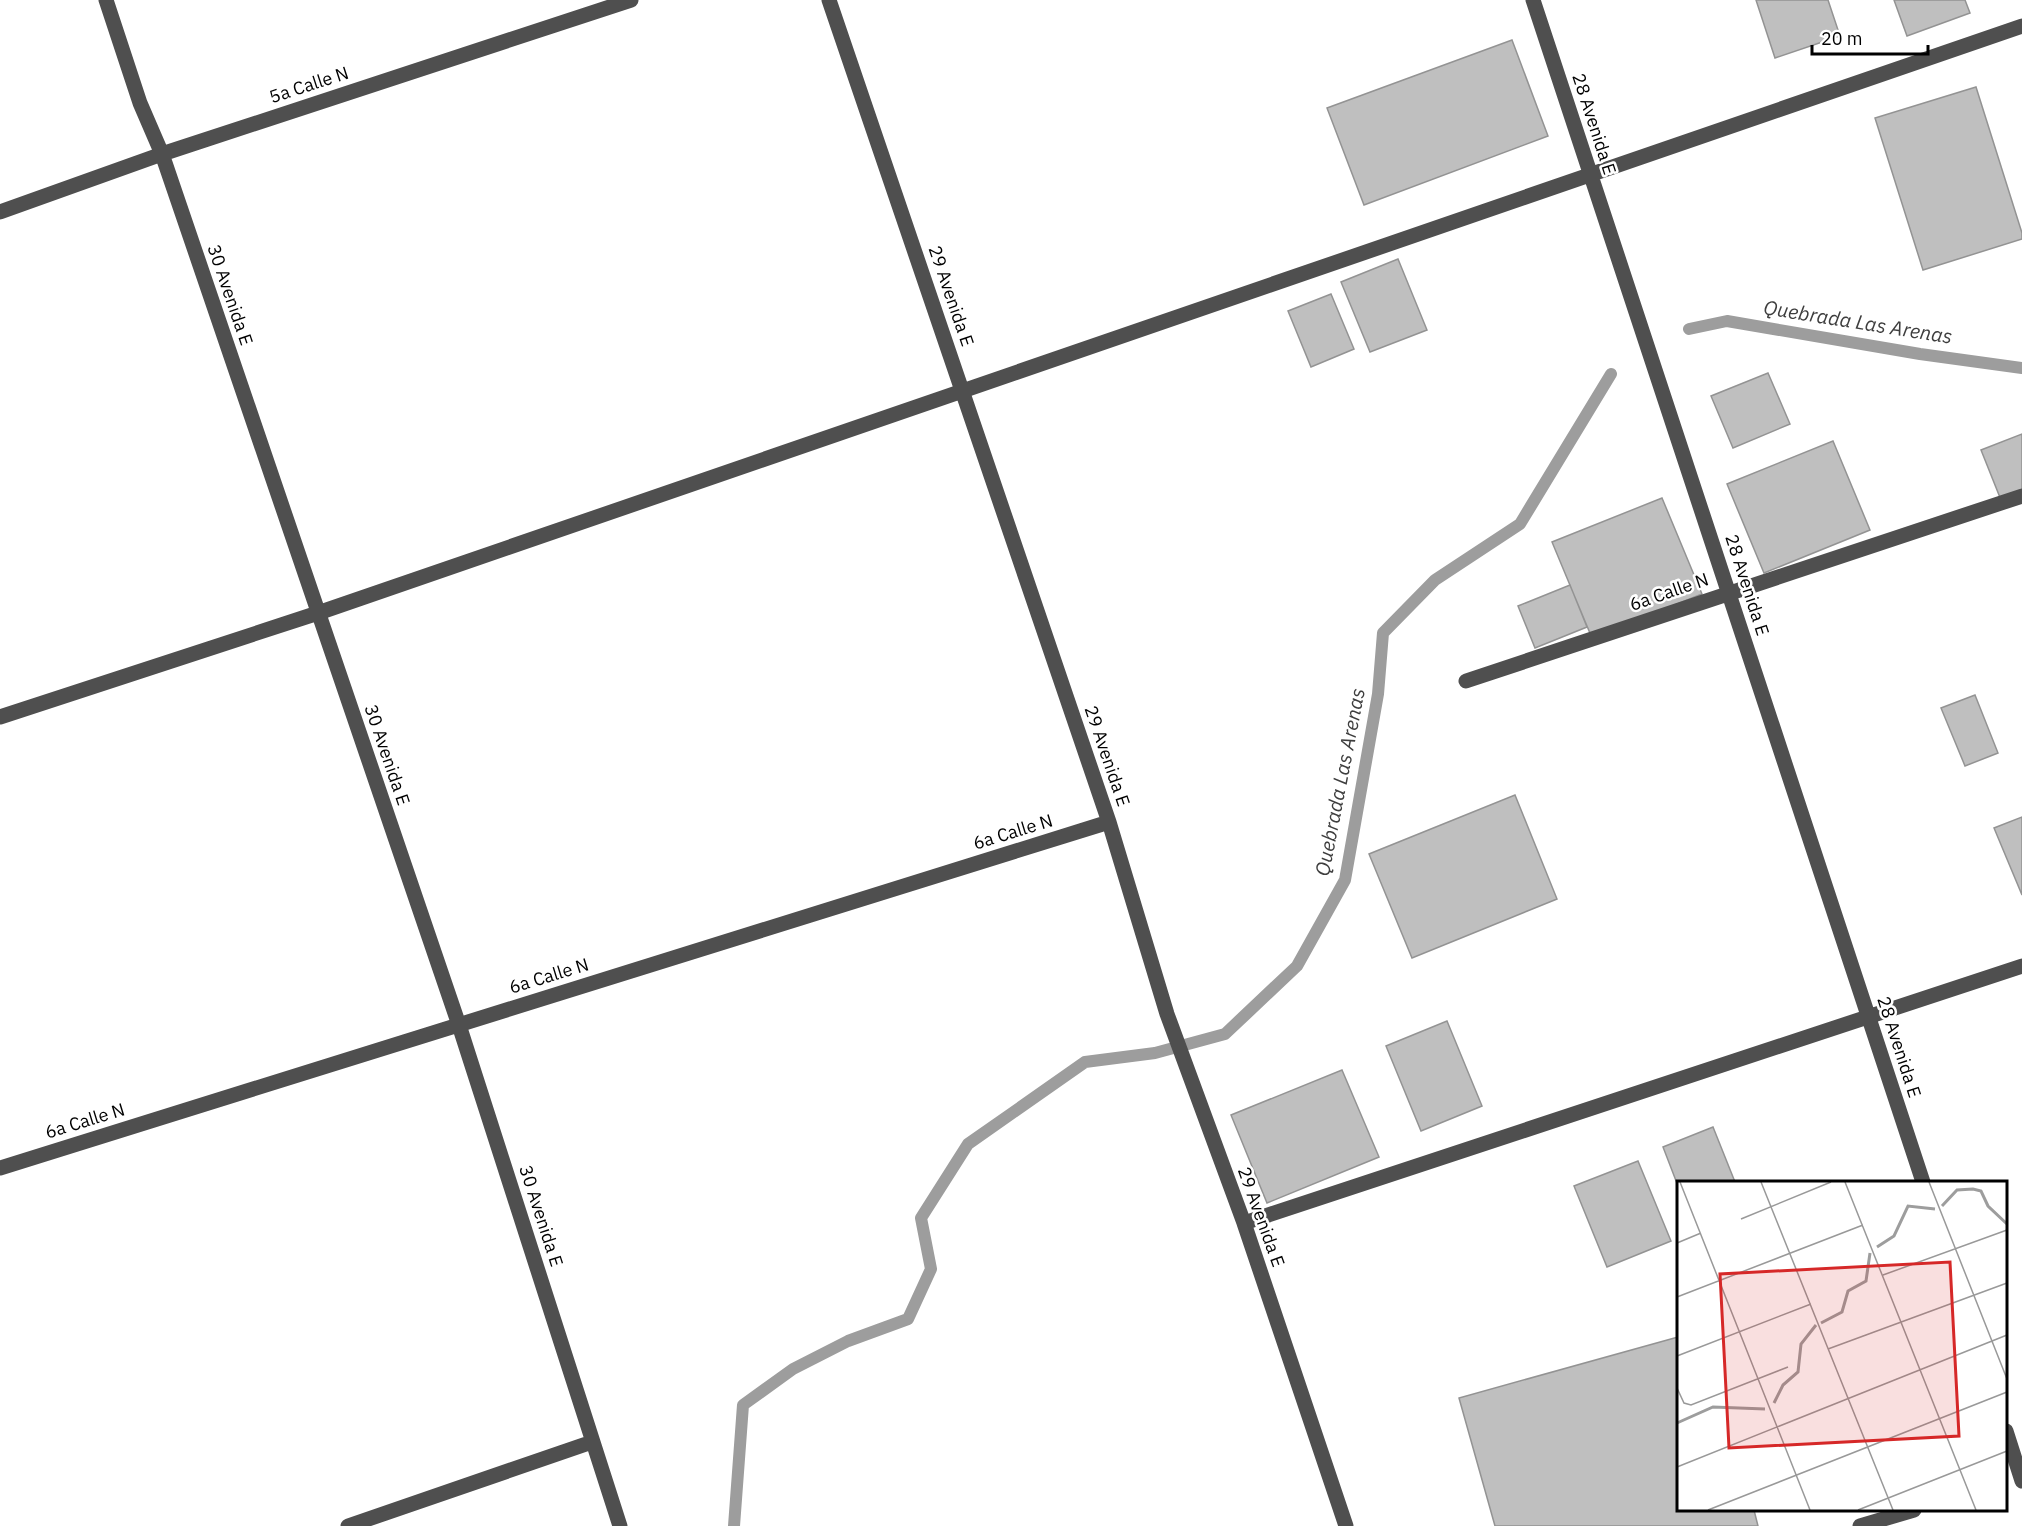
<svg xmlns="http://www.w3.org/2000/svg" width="2022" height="1526" viewBox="0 0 2022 1526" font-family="'IBM Plex Sans',sans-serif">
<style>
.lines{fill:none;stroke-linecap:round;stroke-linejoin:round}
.stream{stroke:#9d9d9d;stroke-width:12}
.building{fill:#bfbfbf;stroke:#939393;stroke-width:1.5}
.minor{stroke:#4f4f4f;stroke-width:15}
.labels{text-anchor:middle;stroke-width:5;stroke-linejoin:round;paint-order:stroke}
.street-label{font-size:18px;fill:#000;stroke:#fff}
.water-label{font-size:20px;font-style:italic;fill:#3e3e3e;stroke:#fff}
.inset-river{fill:none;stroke:#9d9d9d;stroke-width:3}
.inset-road{fill:none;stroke:#999;stroke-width:1.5}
.view{fill:#d62828;fill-opacity:0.15;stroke:#d62828;stroke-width:3}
.inset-edge{fill:none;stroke:#000;stroke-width:3}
</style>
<rect width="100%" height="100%" fill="#fff"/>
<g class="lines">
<path class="stream" d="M1689,329L1727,321L1920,354L2022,368
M734,1526L743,1405L793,1369L848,1341L908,1319L931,1269L921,1218L968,1144L1085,1062L1155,1053L1225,1034L1297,966L1345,880L1378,694L1383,633L1435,580L1520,524L1611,374"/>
</g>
<path class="building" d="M1756,0H1828L1840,36L1775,58Z
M1894,0H1965L1970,13L1907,36Z
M1512,40L1548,136L1364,205L1327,108Z
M1976,87L2022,233V239L1923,270L1875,118Z
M1398,259L1427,330L1370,352L1341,282Z
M1331,294L1354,349L1311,367L1288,311Z
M1768,373L1790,424L1733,448L1711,396Z
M2022,434V492L2001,500L1981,450Z
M1833,441L1870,530L1764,573L1727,484Z
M1662,498L1702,594L1592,638L1552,542Z
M1570,585L1587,627L1535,648L1518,606Z
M1975,695L1998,753L1965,766L1941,708Z
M1515,795L1557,899L1412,958L1369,854Z
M2022,817V895L1994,828Z
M1447,1021L1482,1106L1421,1131L1386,1046Z
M1342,1070L1379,1157L1267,1203L1231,1115Z
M1713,1127L1735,1182H1678V1186L1663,1147Z
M1638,1161L1671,1241L1607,1267L1574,1186Z
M1678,1337V1510H1754L1758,1526H1495L1459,1398Z"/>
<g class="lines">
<path class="minor" d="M106,0L140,103L162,154L459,1025L620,1526
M829,0L1109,822L1167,1014L1244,1223L1346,1526
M1533,0L1923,1182
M0,212L162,154L631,0
M1466,681L2022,496
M0,717L318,613L2022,26
M0,1168L1109,822
M1244,1223L2022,966
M2006,1431L2022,1481
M348,1526L592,1442
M1860,1526L1914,1510"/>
</g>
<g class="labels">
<g class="street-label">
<text transform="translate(309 85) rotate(-18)" y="6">5a Calle N</text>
<text transform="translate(1594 124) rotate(72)" y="6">28 Avenida E</text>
<text transform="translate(230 295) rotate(71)" y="6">30 Avenida E</text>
<text transform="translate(951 296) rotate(71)" y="6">29 Avenida E</text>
<text transform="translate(1747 585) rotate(72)" y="6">28 Avenida E</text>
<text transform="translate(1669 592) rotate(-19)" y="6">6a Calle N</text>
<text transform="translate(387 755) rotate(71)" y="6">30 Avenida E</text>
<text transform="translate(1107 756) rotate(71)" y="6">29 Avenida E</text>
<text transform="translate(1013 832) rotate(-17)" y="6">6a Calle N</text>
<text transform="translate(549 976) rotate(-17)" y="6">6a Calle N</text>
<text transform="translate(1899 1047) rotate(72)" y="6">28 Avenida E</text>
<text transform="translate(85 1121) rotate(-17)" y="6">6a Calle N</text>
<text transform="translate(541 1216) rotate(72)" y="6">30 Avenida E</text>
<text transform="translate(1261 1217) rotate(70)" y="6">29 Avenida E</text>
</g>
<g class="water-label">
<text transform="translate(1858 322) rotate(9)" y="7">Quebrada Las Arenas</text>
<text transform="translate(1340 782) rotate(-79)" y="7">Quebrada Las Arenas</text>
</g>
</g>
<g transform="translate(1677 1181)">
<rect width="330" height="330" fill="#fff"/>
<path class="inset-river" d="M265,25L280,9L296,8L304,10L311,25L330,43M200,66L217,55L231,25L258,28M144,142L165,131L171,110L189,100L193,72M97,222L106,204L121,191L124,163L139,144M0,242L36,226L88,228"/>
<path class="inset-road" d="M3,1L133,329M84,1L216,329M168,1L299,329M252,1L330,198M64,38L154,1M0,62L24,52M206,94L330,49M0,116L186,44M151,168L330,102M0,175L134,123M0,207L7,222L14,224L111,186M0,286L330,154M31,329L330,211M181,329L330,270"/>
<path class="view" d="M273,81L282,255L52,267L43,93Z"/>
<rect width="330" height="330" class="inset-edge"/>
</g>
<path d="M1812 45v9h116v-9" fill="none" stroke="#000000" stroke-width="3"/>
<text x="1821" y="45" font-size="18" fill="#000000" stroke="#ffffff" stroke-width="4.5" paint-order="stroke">20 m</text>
</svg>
